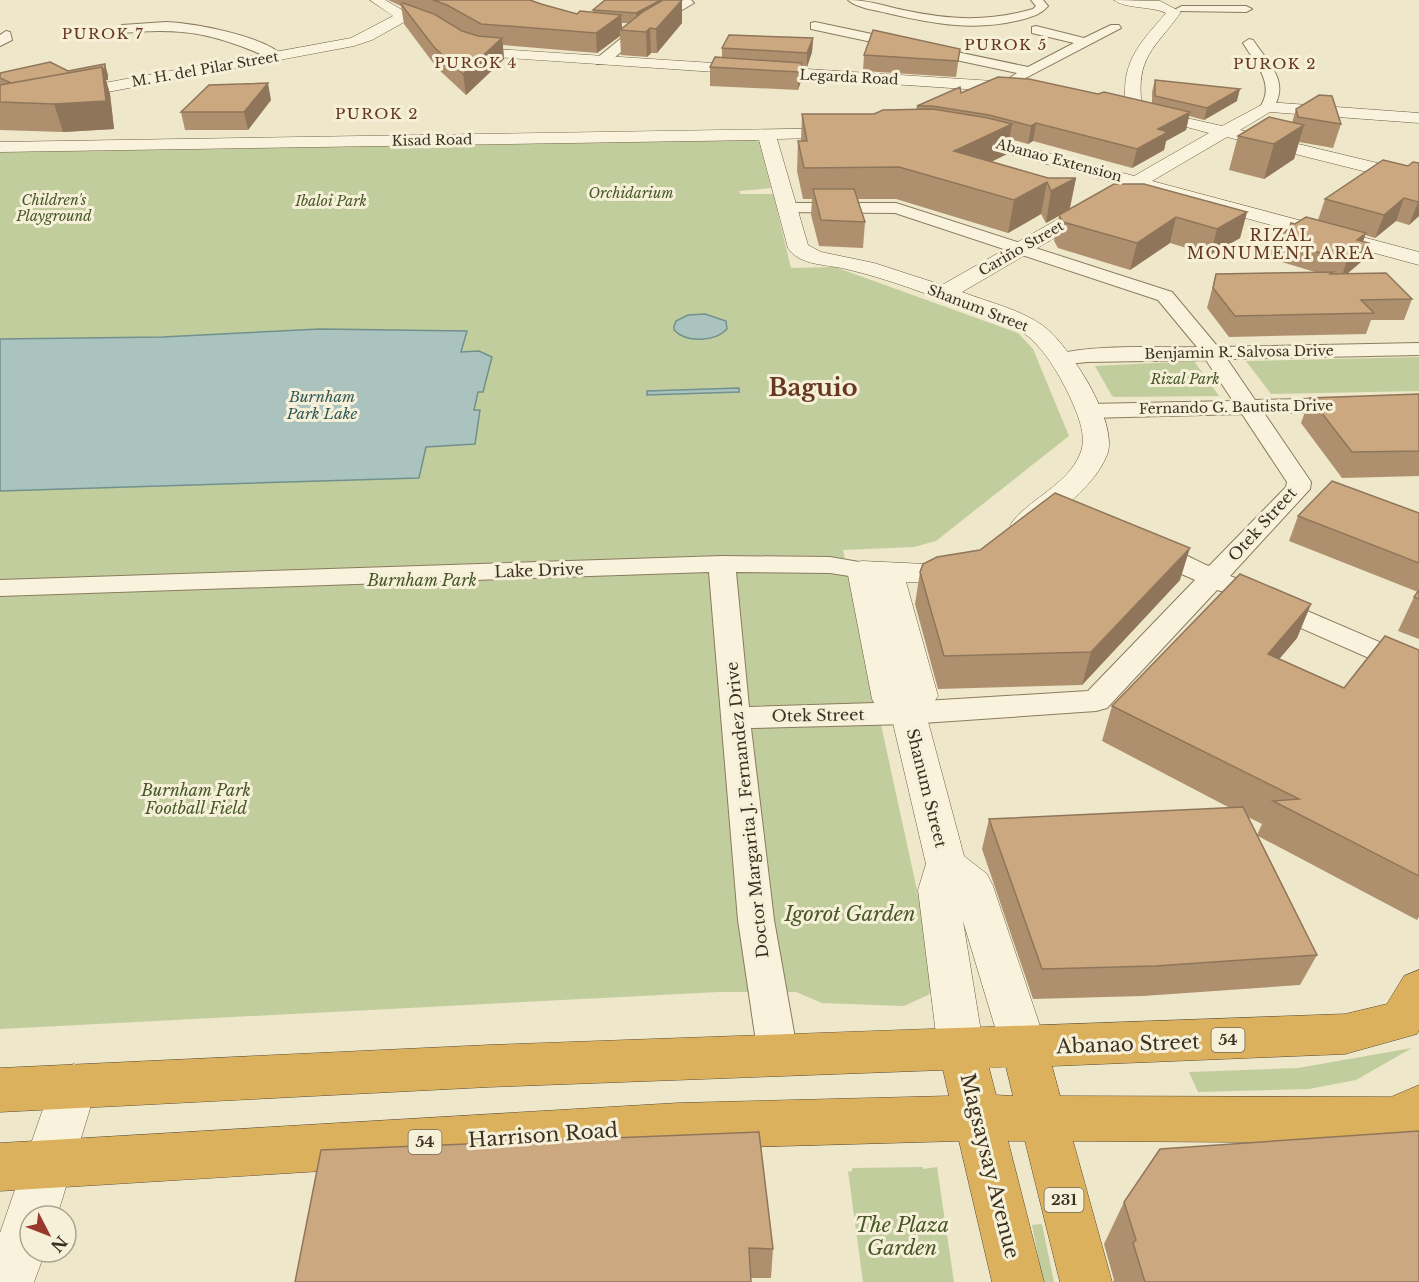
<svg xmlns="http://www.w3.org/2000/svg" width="1419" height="1282" viewBox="0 0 1419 1282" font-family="'Libre Baskerville',serif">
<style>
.green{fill:#c2cd9d}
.water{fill:#aac3be;stroke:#70918d;stroke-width:1.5}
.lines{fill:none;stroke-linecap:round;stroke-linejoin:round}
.street-casing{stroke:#8b7b5e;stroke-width:2}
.secondary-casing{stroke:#6d5c41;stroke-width:1}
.highway-casing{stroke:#594832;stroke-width:1}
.street{fill:#f9f3dd;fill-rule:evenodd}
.secondary{fill:#f9f3dd;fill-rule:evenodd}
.highway{fill:#dbb15d;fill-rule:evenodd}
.wall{fill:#af906e;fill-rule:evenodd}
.shaded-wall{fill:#8f765a}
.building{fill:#cca880;stroke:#8f765a;stroke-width:1.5}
.labels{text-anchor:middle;stroke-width:6;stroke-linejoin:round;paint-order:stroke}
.far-street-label{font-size:14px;fill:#3c3121;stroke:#f6f0d9}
.far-park-label{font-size:14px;font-style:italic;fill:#475828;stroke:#f6f0d9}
.far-neighbourhood-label{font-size:15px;letter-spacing:1.5px;fill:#683721;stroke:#f6f0d9}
.far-water-label{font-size:15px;font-style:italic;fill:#31595b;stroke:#f6f0d9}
.shield{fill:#f6f0d9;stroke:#746a58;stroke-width:1.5}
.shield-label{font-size:15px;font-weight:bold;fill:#3c3121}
.far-quarter-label{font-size:16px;letter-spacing:1.5px;fill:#683721;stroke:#f6f0d9}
.street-label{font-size:16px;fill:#3c3121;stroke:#f6f0d9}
.park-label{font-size:16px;font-style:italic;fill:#475828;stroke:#f6f0d9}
.near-park-label{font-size:20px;font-style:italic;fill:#475828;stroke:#f6f0d9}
.near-street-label{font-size:20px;fill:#3c3121;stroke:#f6f0d9}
.far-town-label{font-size:24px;font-weight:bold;fill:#683721;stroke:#f6f0d9}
</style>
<rect width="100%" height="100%" fill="#eee7c9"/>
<path class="green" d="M748,138L759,142L771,188L739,191L740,194H773L791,268L835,267L1018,333L1033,349L1069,436L936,541L914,547L843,550L937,982L928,995L904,1006L822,1003L796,992H719L0,1029V151Z
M1419,357V391L1271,394L1246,361Z
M1194,361L1219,396L1115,397L1112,396L1095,366Z
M1412,1048L1356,1080L1309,1089L1198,1092L1189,1072L1298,1068Z
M923,1167V1169L937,1167L954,1282H863L848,1171L851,1172L853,1168Z
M1042,1224L1054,1282H1043L1032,1225Z"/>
<path class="water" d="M705,314L726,321L727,329C715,342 686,343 674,330V326L676,321L688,315Z
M320,329L467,331L461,352L479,351L492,357L483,392H478L474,410H480L475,444L426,447L419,478L0,491V339L162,337Z
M739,388V392L647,395V391Z"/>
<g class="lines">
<g class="street-casing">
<path id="street" d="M679,0H691L694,3L643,33L607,64H597L595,61L597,58L635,27L681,2Z
M848,0C868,0 884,6 903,10C950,20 987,22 1033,9L1036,6L1031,0H1043L1048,6C1041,14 1034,16 1024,19C978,32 933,24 887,13C875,10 857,8 848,0Z
M1182,6H1246L1252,9L1246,12L1178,11L1176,9Z
M166,22C194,23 264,36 283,56L277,60L272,59C216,34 184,27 122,33L116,29L122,25Z
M815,22L1028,67L1074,43L1032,33V27L1036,26L1084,38L1111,25H1119L1121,28L1012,85L1005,81L1017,73L811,29V23Z
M6,31L10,32L12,40L0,46V35Z
M1249,39L1253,40C1269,64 1291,82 1272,110L1267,111L1260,107C1276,84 1255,63 1243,43Z
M788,203H896L1172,292L1218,347L1419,343V355L1227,359L1255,400L1419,396V410L1264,413L1311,482L1310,489L1230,576L1238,579L1242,585L1238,591L1228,593L1217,590L1107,708L1096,711L908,724L751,728L774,920L798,1055L792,1068L778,1073L764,1068L758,1055L738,920L709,572L0,596V580L722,556L830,557L871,564L875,570L871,576L862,578L830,573L736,572L749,707L908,702L1088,691L1195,580L1141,556L1137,550L1141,544C1162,539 1189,558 1209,566L1286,487L1287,482L1242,414L1089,418L1081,416L1078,411L1081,406L1089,404L1233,401L1206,360L1087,362L1060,365L1053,363L1050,359L1053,355C1096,344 1151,348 1197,347L1158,300L895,213L782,212L780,208L782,204Z
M1270,595L1419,659V680L1260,610L1256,604L1260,598Z"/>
</g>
<g class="secondary-casing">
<path id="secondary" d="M370,0H385L404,11L445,25L476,43L495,49L1024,83L1032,88L1024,93L495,57C463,51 437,31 406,21L372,40L354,46L0,112V102L351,38L393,16Z
M1114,0L1160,1L1181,12C1155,49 1135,56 1142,108L1222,126L1267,102L1419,113V123L1270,112L1240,130L1419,173V185L1227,137L1152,181L1419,252V265L1138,189L962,292C988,302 1019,309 1042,325C1068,343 1120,423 1107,455C1096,483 1065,506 1043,525C1033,533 1027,534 1015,531L1010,525C1028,499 1068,485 1080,454C1088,436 1077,413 1070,397C1060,376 1047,353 1029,337C1013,324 990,318 971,311C930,295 889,279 846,269C826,264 800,266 788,248L759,140L0,152V142L847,128L853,129L856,133L853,137L777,139L808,245L821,252L874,263L942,285L1120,184L958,140L955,136L958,132H970L1134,176L1209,133L1138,114H1128C1124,107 1124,98 1125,91C1125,56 1145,38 1166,13C1152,6 1124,9 1114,0Z
M963,558L974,560L978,567L974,574L926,582H906L938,696L926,714L964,856L987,874L993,886L1047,1047L1040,1062L1024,1068L1008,1062L1001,1047L963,921L984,1050L977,1065L961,1071L945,1065L938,1050L918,890L926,864L892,719L877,708L872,699L847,570L851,563L862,561L926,564Z
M74,1064L91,1071L97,1086L57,1216H30V1252H45L34,1282H0V1233L51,1086L57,1071Z"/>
</g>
<g class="highway-casing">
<path id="highway" d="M1419,970V1030L1417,1034L1345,1054L1052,1066L1060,1096L1391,1097L1419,1085V1132L1395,1143L1073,1141L1112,1282H1060L1025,1141H1008L1044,1282H992L959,1141L678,1149L0,1191V1143L678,1103L949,1096L943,1070L489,1087L0,1112V1068L489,1045L1345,1014L1387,1004L1404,976ZM1006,1067L1013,1096L996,1095L989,1068Z"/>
</g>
<use href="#street" class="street"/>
<use href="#secondary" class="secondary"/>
<use href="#highway" class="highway"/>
</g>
<path class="wall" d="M388,0H530L541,4L577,14L593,13V10L605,0L682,23L657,53H651L647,57L621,55L620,36L597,53L503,45L504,59L466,95L437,68L404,24L401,6ZM622,23H629L622,29Z
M813,38L812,52L807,67H802L801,81L798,90L710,86V67L722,58V48Z
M960,49L956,77L863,71L864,55Z
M68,71L108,75V80H106L110,94L114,129L63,132L0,130V73Z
M1155,80L1237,101L1204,120L1189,116L1186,130L1166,141L1164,150L1132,168L1033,141L1028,144L1010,139L1007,154L991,162L1048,178H1076L1070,209L1247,212L1240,238L1210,255L1170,243L1130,270L1058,248L1054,241L1059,216L1046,223L1041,214L1008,233L896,199H857L865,222L863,248L819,246L811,215L812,199H803L797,171L798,141H801L802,114H874L916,110L917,106L961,93L1098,94L1152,103V92Z
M271,100L248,130H185L181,112Z
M1296,109L1341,124L1333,148L1299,142L1294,159L1264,179L1229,170L1238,136L1292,123Z
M1419,163V216L1409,225L1396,221L1375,238L1365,235L1363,241L1362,261L1347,274L1412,299L1404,320H1371L1366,334L1229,337L1207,308L1216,274L1315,272L1268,258L1274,240L1295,224L1318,220L1325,199L1408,166Z
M1419,394V476L1342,478L1301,423L1310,398Z
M1419,513V639L1398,631L1414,597L1418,592L1289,541L1298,516Z
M920,572L1180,580L1082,685L938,689L915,604Z
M1311,604L1297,638L1279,659L1344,688L1419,650V917L1417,920L1258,836L1317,955L1300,985L1143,996L1033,999L982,849L989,819L1230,808L1102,741L1112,706ZM1248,817L1262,824L1257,835Z
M321,1150L773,1249L771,1278H750Z
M1124,1202L1419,1282H1113L1114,1280L1104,1244Z"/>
<path class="shaded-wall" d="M661,0H677L637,24L636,13Z
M682,0V23L657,53L656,29Z
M621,15L622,30H620V36L597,53L596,33Z
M650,28L651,53L647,57L646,32Z
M502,38L504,59L466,95L463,74Z
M813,38L812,52L807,67V53Z
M802,63L801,81L798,90L799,72Z
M105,64L108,75V80H106L110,94L114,129L63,132L54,104Z
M268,83L271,100L248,130L244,112Z
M1240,89L1237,101L1204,120L1207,108Z
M1190,112L1186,130L1166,141L1164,150L1132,168L1137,149L1158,129Z
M1036,123L1033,141L1028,144L1031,126Z
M1012,124L1007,154L950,182L954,151Z
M1304,125L1294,159L1264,179L1274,144Z
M1076,178L1069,210L1046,223L1051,191Z
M1047,182L1041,214L1008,233L1014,200Z
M1404,198L1396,221L1375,238L1384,215Z
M1419,201V216L1409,225L1418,202Z
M1247,212L1240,238L1210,255L1217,229Z
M1176,217L1170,243L1130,270L1137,243Z
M1366,233L1360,250L1369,243L1362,261L1341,279L1347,260L1357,240Z
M1190,548L1180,580L1082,685L1091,652Z
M1311,604L1297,638L1254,689L1268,654Z"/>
<path class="building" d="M433,0H530L541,4L577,14L580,11L621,15L596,33L481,24L447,5Z
M605,0H661L636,13L593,10Z
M663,0H682L656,29L650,28L646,32L620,30L644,11Z
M403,3L434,14L462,31L478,36L502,38L463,74L434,47L401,4Z
M873,30L960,49L958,61L864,55Z
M729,35L813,38L807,53L722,48Z
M715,57L802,63L799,72L710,67Z
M50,62L68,71L105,64V69H102V67L11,83L0,78V73Z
M102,67L106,101L54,104L0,102V85Z
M998,77L1029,79L1098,94L1104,92L1190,112L1158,129L1168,132L1137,149L1036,123L1031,126L989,115L932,106H917L960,87L961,93Z
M1155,80L1240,89L1207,108L1155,96Z
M268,83L244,112H181L209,85Z
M1319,95L1332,96L1341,124L1298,117L1296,109Z
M933,109L988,118L1012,124L954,151L1048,178H1076L1051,191L1047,182L1014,200L899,167L804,168L798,141H807L802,114H874L883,110Z
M1269,117L1304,125L1274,144L1238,136Z
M1383,160L1408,166L1413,162L1419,163V201L1418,202L1404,198L1384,215L1325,199Z
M1114,184H1144L1247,212L1217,229L1176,217L1137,243L1063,222L1059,215Z
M813,189H854L865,222L821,220Z
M1306,217L1366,233L1357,240L1369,243L1347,260L1274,240L1289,229L1291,223L1295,224Z
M1333,272L1330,274L1386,273L1412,299L1361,300L1374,313L1235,316L1213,288L1216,274Z
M1419,394V451L1352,452L1310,398Z
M1332,481L1419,513V563L1298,516Z
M1055,493L1190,548L1091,652L944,656L920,572L923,564L937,557L980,550Z
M1240,574L1311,604L1268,654L1344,688L1385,636L1419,650V876L1273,801L1299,799L1112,706Z
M1419,590V599L1414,597Z
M1243,807L1317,955L1155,966L1042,969L989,819Z
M1419,1131V1282H1145L1133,1243L1136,1240L1124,1202L1160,1149Z
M759,1132L773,1249L749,1248L751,1282H295L321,1150Z"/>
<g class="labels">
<g class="far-street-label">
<text transform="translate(205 69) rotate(-10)" y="5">M. H. del Pilar Street</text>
<text transform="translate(849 77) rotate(3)" y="5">Legarda Road</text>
<text transform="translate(432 140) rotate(-1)" y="5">Kisad Road</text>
<text transform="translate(1059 160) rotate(15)" y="5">Abanao Extension</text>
<text transform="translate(1021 248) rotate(-30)" y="5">Cariño Street</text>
<text transform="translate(978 308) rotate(21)" y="5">Shanum Street</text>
<text transform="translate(1239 352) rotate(-1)" y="5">Benjamin R. Salvosa Drive</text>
<text transform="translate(1236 407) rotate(-1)" y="5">Fernando G. Bautista Drive</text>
</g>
<g class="far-park-label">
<text x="631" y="198">Orchidarium</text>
<text x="54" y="205">Children's<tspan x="54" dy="16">Playground</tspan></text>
<text x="331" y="206">Ibaloi Park</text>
<text x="1185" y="384">Rizal Park</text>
</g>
<g class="far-neighbourhood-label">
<text x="103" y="39">PUROK 7</text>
<text x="1006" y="50">PUROK 5</text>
<text x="476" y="68">PUROK 4</text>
<text x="1275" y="69">PUROK 2</text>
<text x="377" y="119">PUROK 2</text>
</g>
<g class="far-water-label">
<text x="322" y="402">Burnham<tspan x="322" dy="17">Park Lake</tspan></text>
</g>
<g class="shield">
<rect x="1211.5" y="1028" width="33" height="24" rx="4.5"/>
<rect x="408.5" y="1130" width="33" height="24" rx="4.5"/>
<rect x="1044.5" y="1188" width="39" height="24" rx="4.5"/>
</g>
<g class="shield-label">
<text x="1228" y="1045">54</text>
<text x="425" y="1147">54</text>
<text x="1064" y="1205">231</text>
</g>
<g class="far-quarter-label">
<text x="1281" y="241">RIZAL<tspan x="1281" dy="18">MONUMENT AREA</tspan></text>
</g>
<g class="street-label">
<text transform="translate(1262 524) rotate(-48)" y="6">Otek Street</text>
<text transform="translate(539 570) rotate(-2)" y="6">Lake Drive</text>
<text transform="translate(818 715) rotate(-1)" y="6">Otek Street</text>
<text transform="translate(927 788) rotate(76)" y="6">Shanum Street</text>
<text transform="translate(747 810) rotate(-96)" y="6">Doctor Margarita J. Fernandez Drive</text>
</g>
<g class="park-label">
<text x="422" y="586">Burnham Park</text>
<text x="196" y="796">Burnham Park<tspan x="196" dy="18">Football Field</tspan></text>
</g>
<g class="near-park-label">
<text x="850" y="921">Igorot Garden</text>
<text x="902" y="1232">The Plaza<tspan x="902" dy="23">Garden</tspan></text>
</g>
<g class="near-street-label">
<text transform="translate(1128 1044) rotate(-2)" y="7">Abanao Street</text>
<text transform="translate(543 1135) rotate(-4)" y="7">Harrison Road</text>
<text transform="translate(990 1166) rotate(76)" y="7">Magsaysay Avenue</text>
</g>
<g class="far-town-label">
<text x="813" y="396">Baguio</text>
</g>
</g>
<g transform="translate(48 1234) rotate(132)"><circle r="28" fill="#f6f0d9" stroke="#aca48f" stroke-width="1.5"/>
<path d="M0-4.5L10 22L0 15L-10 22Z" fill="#99392e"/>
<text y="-9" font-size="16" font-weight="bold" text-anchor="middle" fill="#3c3121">N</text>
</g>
</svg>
